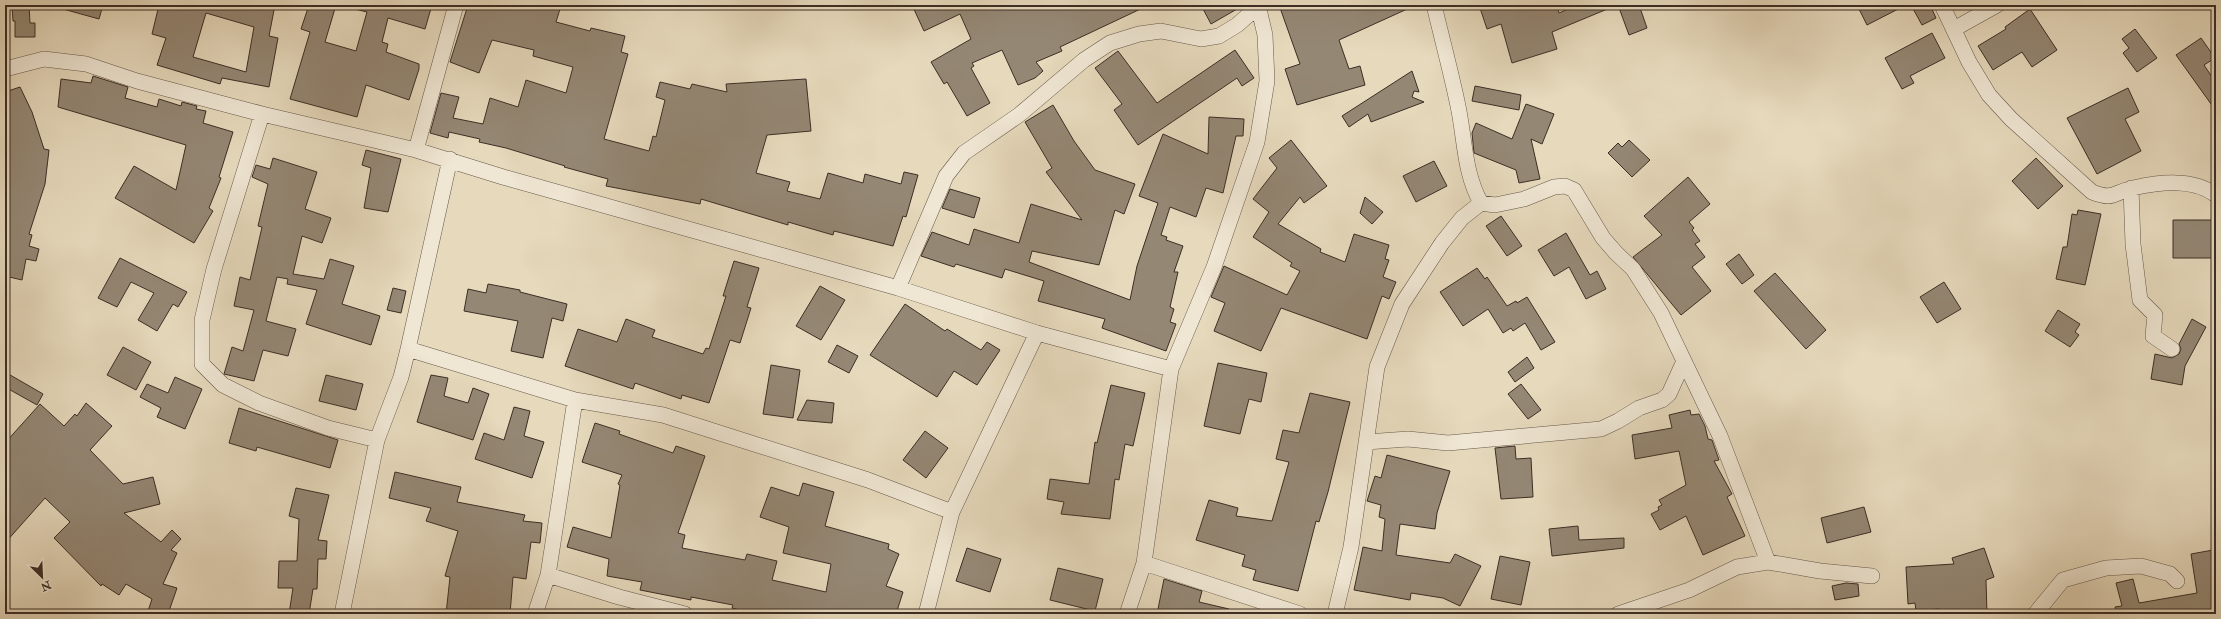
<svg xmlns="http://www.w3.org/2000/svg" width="2221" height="619" viewBox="0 0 2221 619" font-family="'IM FELL Double Pica',serif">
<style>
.building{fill:#948774;stroke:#3c2e25;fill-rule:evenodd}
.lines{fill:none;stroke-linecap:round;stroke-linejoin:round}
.street-casing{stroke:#66594b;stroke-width:16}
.street{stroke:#efe6d3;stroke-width:15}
</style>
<rect width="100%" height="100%" fill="#e6d9bc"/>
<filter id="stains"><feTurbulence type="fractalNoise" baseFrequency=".005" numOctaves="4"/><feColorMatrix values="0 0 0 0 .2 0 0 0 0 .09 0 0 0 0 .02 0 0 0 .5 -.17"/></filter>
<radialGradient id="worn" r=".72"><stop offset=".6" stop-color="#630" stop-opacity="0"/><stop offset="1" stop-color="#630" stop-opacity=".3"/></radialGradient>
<path class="building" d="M12,5H29L30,23H35V37H15V21H13Z
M64,5H103L99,19L63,9Z
M159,5H275L269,36L278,38L269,87L222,78L220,84L157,65L166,38L152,34ZM206,13L254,27L246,72L193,57Z
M309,5H336L325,42L356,51L367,12L355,9L356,5H432L425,29L388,18L382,42L388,44L386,52L419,64V69L409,100L366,85L357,117L290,99L310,32L301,29Z
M468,5H547L560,9L556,22L590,31L591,28L625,36L621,52L628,54L604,139L649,151L653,136L656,137L665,100L656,97L660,82L690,89L692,84L727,92L726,84L806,79L811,131L767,135L756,173L790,182L787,191L820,199L828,173L863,183L865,174L901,184L904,172L918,175L906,217L903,216L893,246L834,231L833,235L788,222V225L701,199L700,204L606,186L608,179L564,167L565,166L506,148L479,142L480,139L449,132L448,138L430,133L441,93L459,97L453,118L483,124L490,98L518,107L526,80L566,93L573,67L533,56L534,50L492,40L479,73L450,62Z
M912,5H1149L1060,47L1062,51L1036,62L1043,71L1035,78L1018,85L1002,50L972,63L974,66L971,68L990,103L967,116L947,82L944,84L931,62L971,39L960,14L924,31Z
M1201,5H1244L1211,24Z
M1279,5H1416L1339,40L1349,69L1360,66L1365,85L1297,105L1285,69L1300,64Z
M1479,5H1557L1559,13L1577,5H1617L1552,32L1557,49L1512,63L1501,24L1487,29Z
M1618,5H1639L1647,28L1629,35Z
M1857,5H1906L1867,25Z
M1911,5H1930L1936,18L1922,25Z
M2030,9L2057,50L2032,67L2022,52L1993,70L1978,46L2006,29L2005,27Z
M2135,29L2157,58L2137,72L2123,53L2129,48L2122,39Z
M1932,33L1945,58L1910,76L1914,83L1902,89L1885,58Z
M2201,38L2215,58L2204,65L2216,83V111L2176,55Z
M1235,50L1254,78L1242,86L1237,78L1138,145L1114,110L1122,104L1095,68L1118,51L1157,103Z
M1412,71L1419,92L1414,91L1412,97L1424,102L1371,122L1368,114L1349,127L1342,116Z
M93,76L128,87L125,98L157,107L159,99L181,106L182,102L197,106L196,109L206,111L203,123L233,132L219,177L221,178L209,208L213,211L194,243L115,198L134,166L176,190L186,145L58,107L61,79L91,83Z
M1475,86L1521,95L1519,110L1472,101Z
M20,87L32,112L44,149L49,150L45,184L29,234L32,235L29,246L39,249L36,261L26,259L22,280L5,276V233L8,222H5V92Z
M2128,88L2139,112L2125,119L2141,151L2097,174L2067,118Z
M1526,104L1554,114L1542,144L1531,139L1540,179L1519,183L1516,170L1474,153L1472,133L1476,123L1512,139Z
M1053,105L1074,141L1095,170L1135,184L1124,214L1115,210L1099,265L1032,251L1029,262L1130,300L1137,266L1158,203L1139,196L1163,134L1208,154L1209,117L1244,119L1243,136H1236L1223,193L1206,188L1196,217L1170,207L1161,235L1167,237L1166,240L1183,246L1174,272H1178L1170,307L1174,309L1170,322L1176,324L1166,351L1102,328L1105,319L1038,301L1044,281L1005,269L1002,278L956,264L954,267L921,256L932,232L969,245L974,229L1019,243L1031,204L1082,220L1046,172L1052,168L1025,122Z
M1291,140L1327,186L1304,203L1300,197L1278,224L1321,249L1320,252L1345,262L1354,234L1389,245L1385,259L1389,260L1383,277L1396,282L1389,299L1382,296L1367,339L1281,308L1261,351L1214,331L1225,303L1211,297L1224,266L1287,295L1300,271L1290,266L1292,263L1253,237L1269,212L1253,199L1277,168L1269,158Z
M1629,140L1650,160L1632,177L1608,153L1618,143L1622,147Z
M366,150L401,159L388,212L364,208L371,168L362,165Z
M273,158L317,172L305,209L331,218L322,243L302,236L293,274L324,279L330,259L354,266L342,304L380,316L371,345L306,324L317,290L287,284L288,279L277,277L266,321L296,329L288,356L263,350L254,381L224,374L232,347L243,351L254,310L234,306L240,277L250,280L262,227L258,226L268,184L252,177L256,165L270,169Z
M2036,158L2063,186L2038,209L2012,181Z
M1434,161L1447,186L1416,202L1403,176Z
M1688,177L1710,204L1689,222L1694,228L1692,230L1700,241L1695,244L1705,257L1692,267L1711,291L1681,315L1633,257L1662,235L1644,216Z
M950,189L980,198L974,218L942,208Z
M1365,197L1383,212L1372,224L1360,213Z
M2078,210L2101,214L2085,285L2056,279L2063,247H2067L2072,214L2077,215Z
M1501,216L1522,246L1507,256L1486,226Z
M2173,220H2216V258H2173Z
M1566,233L1590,275L1597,271L1606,289L1586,299L1569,267L1554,276L1538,250Z
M1739,254L1754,275L1742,284L1726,264Z
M120,258L187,292L178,307L173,304L157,331L138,320L154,293L131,282L117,307L98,298Z
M734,261L759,268L747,307L751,308L740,343L730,340L709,403L682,395L681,399L635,383L633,389L565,366L578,329L617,342L626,319L655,330L652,337L703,354L706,348L709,349L726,296H723Z
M1477,268L1485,279L1487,277L1507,306L1516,301L1517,303L1527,297L1555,342L1541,350L1525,323L1513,331L1511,328L1503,333L1488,309L1463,326L1440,292Z
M1775,273L1826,330L1806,349L1754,291Z
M1944,282L1961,309L1937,323L1920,297Z
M488,284L520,290V292L567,304L563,321L552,318L543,358L511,351L518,321L464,311L468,289L486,293Z
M820,286L845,300L821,340L796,326Z
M393,288L406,291L401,313L387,310Z
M905,304L945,331L947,329L981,350L987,342L1000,350L977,385L954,371L937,397L870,355Z
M2058,310L2080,324L2075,332L2079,335L2070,347L2045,331Z
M2192,319L2206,327L2185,366L2182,385L2151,379L2155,354L2172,358L2179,354L2181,349L2179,344Z
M837,345L858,356L849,373L828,362Z
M123,347L151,362L136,390L107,375Z
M1527,357L1534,368L1515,382L1508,372Z
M1218,363L1267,373L1261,402L1249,399L1240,434L1204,426Z
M771,365L800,370L793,418L763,414Z
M5,372L43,394L37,405L5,387Z
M326,375L363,384L356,410L319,401Z
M431,375L448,378L444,396L468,403L473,388L489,394L473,440L417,422Z
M175,377L202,389L185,429L157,417L161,408L140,397L147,384L168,393Z
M1521,384L1541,410L1528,419L1508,394Z
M1111,385L1145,393L1133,446L1125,444L1119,480L1115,479L1110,519L1061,514L1064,502L1047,499L1050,479L1089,484L1095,442L1097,443Z
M1310,393L1350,402L1328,492L1319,522L1316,521L1298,591L1253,580L1256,570L1242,566L1245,555L1196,540L1209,500L1238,508L1236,516L1272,521L1289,462L1276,459L1283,430L1299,433Z
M807,400L834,403L832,423L797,420Z
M86,403L112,426L90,450L123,484L153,477L160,504L124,513L161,542L172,530L181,539L171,550L177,553L163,584L177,588L168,614H147L152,599L126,584L119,595L102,584L101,586L54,538L70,522L45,498L5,543V443L40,404L64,426L75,414L77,416Z
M514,407L530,411L524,436L544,442L532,478L475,459L484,433L504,440Z
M239,408L338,440L330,468L257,447L256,451L229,443Z
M1690,410L1691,415L1699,414L1705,426L1708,439L1712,440L1719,460L1714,461L1732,494L1727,497L1745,536L1703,555L1686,516L1660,530L1651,514L1659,510L1658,507L1662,505L1659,500L1686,485L1679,451L1635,459L1632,435L1672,428L1669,415Z
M595,423L620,431L619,434L673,453L676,446L705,456L678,533L685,535L682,548L745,560L747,554L777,561L772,580L826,592L831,564L783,553L789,527L760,517L771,487L799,496L803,483L834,492L825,526L889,544L888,549L899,554L886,586L903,592L896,614H755L732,608L733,605L691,597V600L640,590L642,582L607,576L609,559L567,547L573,527L611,538L620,485L618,484L622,475L582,462Z
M925,431L948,448L926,478L903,460Z
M1515,446L1516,459L1531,458L1533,497L1501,499L1495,448Z
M1387,455L1450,471L1437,513L1435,529L1400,524L1396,555L1450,563L1455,554L1481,566L1460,606L1443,598L1411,593L1410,600L1354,590L1363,547L1382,551L1385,519L1379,517L1381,505L1367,501L1375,476L1381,478Z
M395,472L461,487L457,502L525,515L523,521L542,523L540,543L531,542L526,579L513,577L510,614H446L450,577L445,576L458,531L426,521L431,508L389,498Z
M296,488L329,495L318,540L327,541L326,559H318L317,589H313L309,614H289L293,588H278L279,561H297L299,519L289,516Z
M1864,507L1871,532L1827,543L1821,518Z
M1578,526L1579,540L1624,538V548L1552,556L1549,529Z
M967,548L1001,559L990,592L956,581Z
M1984,548L1994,577L1986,580L1987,614H1956V610L1939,611V609L1916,611L1915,603L1908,604L1906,567L1954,564L1952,558Z
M2213,550L2216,566V614H2116L2115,607L2122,606L2116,583L2133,579L2139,603L2197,593L2191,554Z
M1500,556L1530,562L1521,605L1491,599Z
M1058,568L1103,579L1095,611L1050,600Z
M1164,579L1202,591L1199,602L1229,609L1228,614H1157Z
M1846,583L1858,584L1859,596L1835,600L1832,586Z"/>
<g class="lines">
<g class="street-casing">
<path id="street" d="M1434,5C1442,39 1451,72 1458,106C1465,139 1464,173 1481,203
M1942,5L1969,62L1989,95L2011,119L2092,192C2115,201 2113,192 2133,188C2160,182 2193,178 2216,195
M1954,29L1997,5
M5,69L44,59L86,64L137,81L262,114L416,150L503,177L898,288L1037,333L1171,369
M262,114L214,269L202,320V364L223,385L259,403L328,428L377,440
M416,150L456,5
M2131,188L2133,244L2140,300L2155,315L2153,336L2172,349
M898,288L946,176L964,153L1019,115L1084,60L1110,43L1139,34L1161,31L1201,39L1219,36L1237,25L1253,11V5
M408,349L575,400L663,415L868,480L952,512
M1366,442L1408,439L1448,443L1601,429L1618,421L1639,408L1662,400L1669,394L1684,361
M1144,563L1300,614
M548,575L619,597L685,614
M342,614L377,440L401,377L408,349L450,159
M535,614L548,575L575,400
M926,614L952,512L1037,333
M1127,614L1144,563L1171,369L1214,267L1257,142L1267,81L1265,35L1258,5
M1335,614L1351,547L1377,367L1402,304L1442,243L1462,218L1481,203L1495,205L1524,199L1554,187L1565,186L1574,190L1603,238L1616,253L1633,269L1661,313L1720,436L1768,562
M1618,614L1689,590L1737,567L1768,562L1820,571L1872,576
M2035,614L2063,580L2106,568L2141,566L2170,574L2177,581"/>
</g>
<use href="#street" class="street"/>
</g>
<rect width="2221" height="619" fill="none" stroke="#e6d9bc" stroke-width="20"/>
<rect x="6" y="6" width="2209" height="607" fill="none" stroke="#3c2e25" stroke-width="2"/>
<rect x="10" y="10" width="2201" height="599" fill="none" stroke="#3c2e25"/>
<g transform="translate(42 577) rotate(156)" stroke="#efe6d3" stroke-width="3" paint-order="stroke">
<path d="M0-3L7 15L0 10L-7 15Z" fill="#3c2e25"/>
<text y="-6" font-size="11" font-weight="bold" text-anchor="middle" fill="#3c2e25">N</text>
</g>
<rect width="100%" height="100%" filter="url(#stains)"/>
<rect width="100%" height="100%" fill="url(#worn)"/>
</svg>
